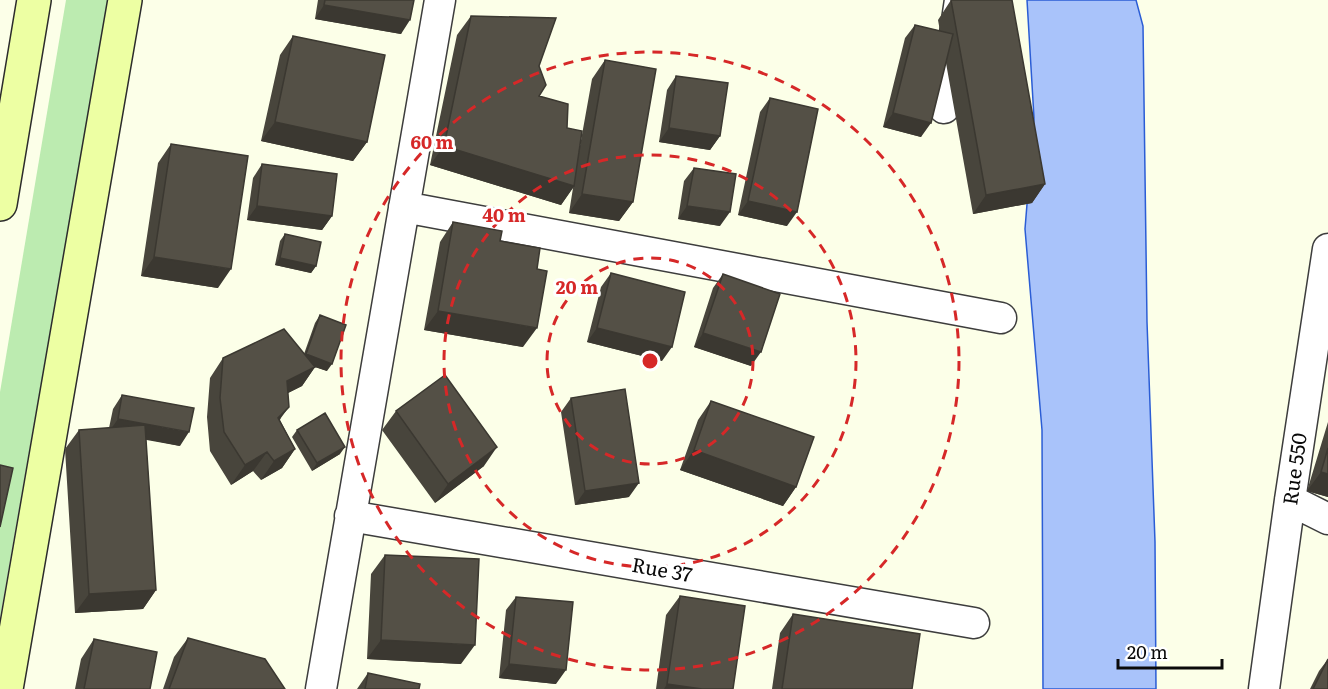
<svg xmlns="http://www.w3.org/2000/svg" width="1328" height="689" viewBox="0 0 1328 689" font-family="Literata,serif">
<style>
.green{fill:#bcebb0}
.water{fill:#a9c3fa;stroke:#2b5dd5;stroke-width:1.5}
.lines{fill:none;stroke-linecap:round;stroke-linejoin:round}
.street-casing{stroke:#3d3d3d;stroke-width:33}
.secondary-casing{stroke:#2c2c2c;stroke-width:36}
.street{stroke:#fff;stroke-width:30}
.secondary{stroke:#edffa3;stroke-width:33}
.wall{fill:#48453c}
.shaded-wall{fill:#3b3831}
.building{fill:#545046;stroke:#3b3831;stroke-width:1.5}
.ring{fill:none;stroke:#d62828;stroke-width:3;stroke-dasharray:10 8}
.labels{text-anchor:middle;stroke-width:6;stroke-linejoin:round;paint-order:stroke}
.street-label{font-size:20px;fill:#0a0a0a;stroke:#fff}
.centre{fill:#d62828;stroke:#fff;stroke-width:3}
.ring-label{font-size:18px;text-anchor:middle;font-weight:bold;fill:#d62828;stroke:#fff;stroke-width:6;stroke-linejoin:round;paint-order:stroke}
</style>
<rect width="100%" height="100%" fill="#fcffe8"/>
<path class="green" d="M66,0H108L0,618V392Z"/>
<path class="water" d="M1027,0H1136L1143,26L1147,322L1155,542L1156,689H1043L1042,430L1025,229L1034,118Z"/>
<g class="lines">
<g class="street-casing">
<path id="street" d="M944,108L960,0
M404,207L1001,318
M1290,500L1328,519
M350,516L974,623
M321,689L440,0
M1264,689L1290,500L1328,249"/>
</g>
<g class="secondary-casing">
<path id="secondary" d="M0,204L34,0
M6,689L125,0"/>
</g>
<use href="#street" class="street"/>
<use href="#secondary" class="secondary"/>
</g>
<path class="wall" d="M318,0H414L401,34L315,19Z
M951,0L1045,184L1032,203L973,214L946,63L921,137L883,127L905,38L915,25L940,31L938,20Z
M471,16L539,66V96L567,128L578,157L592,79L605,60L633,202L619,221L569,213L573,188L561,205L430,165L457,35Z
M293,36L367,142L353,161L261,141L280,55Z
M676,76L720,136L710,150L659,142L667,90Z
M770,98L787,226L738,215L760,112Z
M171,144L218,288L141,276L158,163Z
M262,164L332,216L322,230L247,220L253,178Z
M694,168L720,226L678,219L684,181Z
M453,222L500,241L523,347L424,330L440,242Z
M285,234L316,266L311,273L275,265L280,241Z
M611,273L662,361L587,342L601,287Z
M723,274L751,366L694,347L713,288Z
M320,315L327,371L315,367L302,386L288,393L280,420L295,449L282,468L261,480L253,471L231,485L210,451L207,417L210,378L223,358L304,354L315,323Z
M122,395L180,446L146,439L156,590L143,609L75,613L65,449L79,430L109,428L113,409Z
M571,398L629,497L575,505L561,412Z
M711,401L796,487L783,506L680,470L698,420Z
M396,411L484,466L435,503L382,430Z
M1328,422V497L1307,491Z
M297,430L340,454L312,471L292,437Z
M385,555L461,664L367,659L371,574Z
M680,596L733,689H656L666,615Z
M516,597L556,684L499,678L506,610Z
M793,614L912,689H772L780,633Z
M188,638L285,689H163L174,657Z
M94,639L150,689H75L81,659Z
M1328,659V689H1310L1319,671Z
M368,673L419,689H357Z"/>
<path class="shaded-wall" d="M324,5L410,20L401,34L315,19Z
M893,113L931,123L921,137L883,127Z
M275,122L367,142L353,161L261,141Z
M669,128L720,136L710,150L659,142Z
M444,146L574,186L561,205L430,165Z
M1045,184L1032,203L973,214L986,195Z
M582,194L633,202L619,221L569,213Z
M748,201L797,212L787,226L738,215Z
M257,206L332,216L322,230L247,220Z
M687,206L730,212L720,226L678,219Z
M154,257L231,269L218,288L141,276Z
M280,258L316,266L311,273L275,265Z
M438,311L537,328L523,347L424,330Z
M597,328L672,347L662,361L587,342Z
M703,333L761,352L751,366L694,347Z
M306,354L332,364L327,371L315,367L302,386L274,400Z
M289,407L275,426L278,418Z
M118,419L189,432L180,446L108,433Z
M345,447L340,454L312,471L317,463Z
M497,447L484,466L435,503L448,484Z
M295,449L282,468L261,480L274,461Z
M694,450L796,487L783,506L680,470Z
M267,452L253,471L231,485L245,465Z
M1321,472L1328,474V497L1307,491Z
M639,483L629,497L575,505L585,491Z
M156,590L143,609L75,613L89,594Z
M381,640L475,645L461,664L367,659Z
M509,664L566,670L556,684L499,678Z
M667,684L702,689H664Z"/>
<path class="building" d="M325,0H414L410,20L324,5Z
M951,0H1012L1045,184L986,195Z
M471,16L556,18L539,66L546,85L539,96L568,104L567,128L582,131L574,186L444,146Z
M915,25L953,34L931,123L893,113Z
M293,36L385,55L367,142L275,122Z
M605,60L656,69L633,202L582,194Z
M676,76L728,83L720,136L669,128Z
M770,98L818,109L797,212L748,201Z
M171,144L248,156L231,269L154,257Z
M262,164L337,174L332,216L257,206Z
M694,168L736,174L730,212L687,206Z
M453,222L502,231L500,241L540,248L537,269L547,271L537,328L438,311Z
M285,234L321,242L316,266L280,258Z
M611,273L685,292L672,347L597,328Z
M723,274L780,294L761,352L703,333Z
M320,315L346,325L332,364L306,354Z
M284,329L315,367L287,381L289,407L278,418L295,449L274,461L267,452L245,465L224,432L220,398L223,358Z
M445,375L497,447L448,484L396,411Z
M625,389L639,483L585,491L571,398Z
M122,395L194,408L189,432L118,419Z
M711,401L814,437L796,487L694,450Z
M325,413L345,447L317,463L297,430Z
M145,425L156,590L89,594L79,430Z
M1328,448V474L1321,472Z
M0,465L13,468L0,527Z
M385,555L479,559L475,645L381,640Z
M680,596L745,606L733,689H702L667,684Z
M516,597L573,602L566,670L509,664Z
M793,614L920,634L912,689H782Z
M188,638L265,659L285,689H169Z
M94,639L157,652L150,689H84Z
M1328,659V689H1313Z
M368,673L420,684L419,689H365Z"/>
<g class="ring">
<circle cx="650" cy="361" r="103"/>
<circle cx="650" cy="361" r="206"/>
<circle cx="650" cy="361" r="309"/>
</g>
<g class="labels">
<g class="street-label">
<text transform="translate(1295 469) rotate(-82)" y="7">Rue 550</text>
<text transform="translate(662 570) rotate(10)" y="7">Rue 37</text>
</g>
</g>
<circle cx="650" cy="361" r="9" class="centre"/>
<g class="ring-label">
<text x="432" y="149">60 m</text>
<text x="504" y="222">40 m</text>
<text x="577" y="294">20 m</text>
</g>
<path d="M1118 659v9h104v-9" fill="none" stroke="#0a0a0a" stroke-width="3"/>
<text x="1127" y="659" font-size="18" fill="#0a0a0a" stroke="#ffffff" stroke-width="4.5" paint-order="stroke">20 m</text>
</svg>
